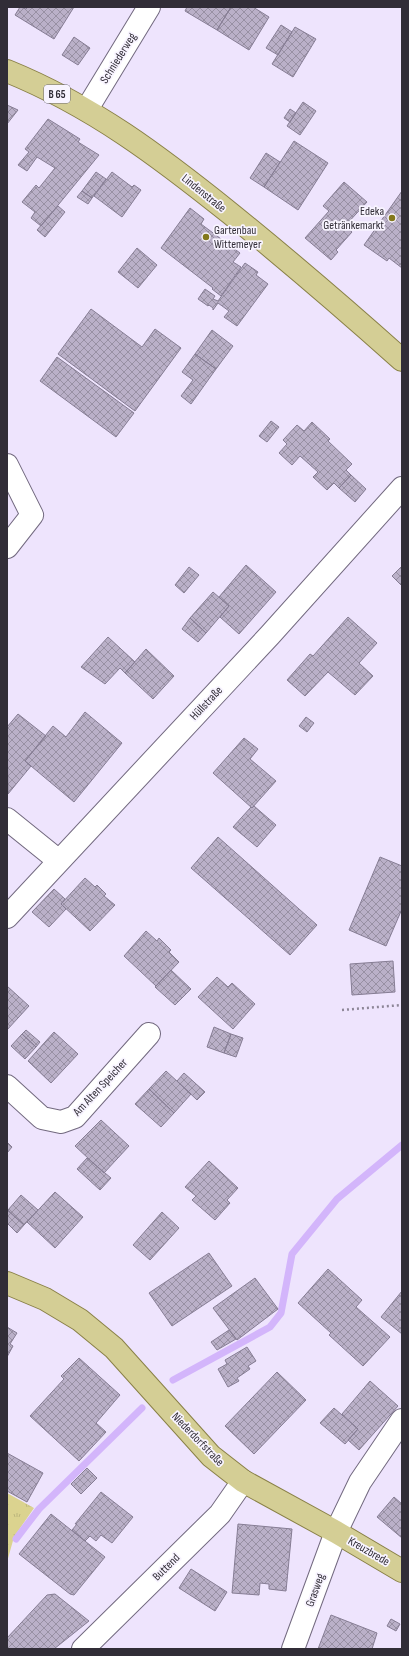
<svg xmlns="http://www.w3.org/2000/svg" width="409" height="1656" viewBox="0 0 409 1656" font-family="'Sofia Sans Condensed',sans-serif">
<style>
.grass{fill:url(#grass-tufts)}
.lines{fill:none;stroke-linecap:round;stroke-linejoin:round}
.stream{stroke:#d3b5fb;stroke-width:7}
.building{fill:url(#building-cross-hatch);stroke:#867d94}
.minor-casing{stroke:#72697f;stroke-width:24}
.major-casing{stroke:#898047;stroke-width:24}
.path{stroke:#8d8697;stroke-width:2.5;stroke-dasharray:2 3;stroke-linecap:butt}
.minor{stroke:#fff;stroke-width:22}
.major{stroke:#d4ce95;stroke-width:22}
.poi-dot{fill:#83781d;stroke:#f8f4ff;stroke-width:1.5}
.labels{text-anchor:middle;stroke-width:3.5;stroke-linejoin:round;paint-order:stroke}
.shield{fill:#f8f4ff;stroke:#6d6973;stroke-width:1}
.shield-label{font-size:11px;font-weight:bold;fill:#312d37}
.street-label{font-size:12px;fill:#312d37;stroke:#f8f4ff}
.poi-label{font-size:12px;fill:#312d37;stroke:#f8f4ff;text-anchor:end}
</style>
<defs>
<pattern id="grass-tufts" width="24" height="20" patternUnits="userSpaceOnUse"><rect width="24" height="20" fill="#dbd38f"/><path d="M3 7l-1-3M5 7V3M7 7l1-3M15 17l-1-3M17 17v-4M19 17l1-3" fill="none" stroke="#bcb57c"/></pattern>
<pattern id="building-cross-hatch" width="8" height="8" patternUnits="userSpaceOnUse"><rect width="8" height="8" fill="#bab0c8"/><path d="M0 0l8 8M0 8l8-8" fill="none" stroke="#9890a3"/></pattern>
</defs>
<rect width="100%" height="100%" fill="#eee4fd"/>
<path class="grass" d="M7,1493L34,1508L14,1537L7,1562Z"/>
<g class="lines">
<path class="stream" d="M173,1380L270,1327L281,1313L292,1254L337,1199L402,1145
M16,1539L39,1509L142,1408"/>
</g>
<path class="building" d="M20,7L26,9L28,7H74L54,39L15,15Z
M187,7H231L217,30L185,11Z
M231,7H253L269,17L249,50L217,30Z
M281,25L292,32L278,55L266,48Z
M295,27L316,39L293,77L272,64Z
M74,37L90,48L78,65L62,55Z
M303,102L316,111L300,135L287,126Z
M7,105L18,110L7,124Z
M290,109L296,113L290,122L284,118Z
M48,119L80,139L78,142L99,155L41,226L31,218L35,212L22,202L36,185L39,188L55,168L37,157L27,171L18,165L29,152L25,149Z
M294,141L328,163L298,210L264,187Z
M266,153L280,162L264,187L250,178Z
M96,172L106,179L92,198L82,191Z
M112,172L132,187L134,185L141,190L122,217L94,196Z
M344,182L367,202L345,226L352,232L336,250L338,252L331,260L305,238L329,211L323,206Z
M82,191L92,198L88,204L77,197Z
M402,191V268L389,258L387,261L364,245Z
M58,206L65,212L45,237L37,230Z
M190,208L204,219L201,224L240,253L233,262L241,267L221,296L212,289L213,288L161,248Z
M137,248L157,265L138,288L118,272Z
M245,263L258,272L256,275L268,284L237,326L224,317L229,311L218,303L213,310V308L209,305L208,306L198,299L205,289L215,296L213,299L218,301Z
M91,309L142,347L155,329L181,348L135,411L58,354Z
M212,330L233,346L216,369L195,354Z
M195,354L216,369L191,404L181,396L193,380L182,372Z
M57,357L134,413L116,437L40,381Z
M271,421L279,427L267,442L259,436Z
M312,422L330,439L328,441L352,464L346,470L351,475L339,488L334,483L327,490L313,477L318,472L300,456L292,465L279,453L287,444L283,440L297,425L304,431Z
M351,475L366,489L355,502L339,488Z
M246,565L276,592L239,634L220,617L229,606L219,597Z
M402,566V586L392,576Z
M189,567L199,575L184,593L175,585Z
M213,592L229,606L206,633L190,618Z
M348,617L377,643L359,663L373,676L355,695L328,672L305,696L287,680L310,654L313,656Z
M190,618L206,633L198,642L182,629Z
M108,637L135,662L125,673L120,668L105,684L81,667Z
M146,649L174,676L153,699L125,673Z
M85,712L122,743L74,802L25,761L53,726L66,737Z
M18,714L46,736L25,761L31,766L8,794L7,727Z
M306,717L314,723L307,732L299,726Z
M244,738L258,749L250,759L276,781L252,808L213,773Z
M254,806L276,825L257,847L233,827L251,807L252,808Z
M218,837L317,925L290,955L191,868Z
M380,857L402,866V909L386,946L349,930Z
M85,878L95,887L97,885L106,894L104,896L115,905L90,931L61,904Z
M54,889L65,899L61,904L66,909L49,927L32,912Z
M146,931L157,941L159,938L171,950L169,952L179,962L156,986L124,956Z
M393,961L395,992L352,995L350,964Z
M171,970L191,989L175,1005L155,987Z
M217,977L228,987L232,983L255,1004L233,1029L198,997Z
M7,986L29,1006L7,1030Z
M214,1027L231,1034L224,1053L207,1047Z
M26,1030L40,1042L36,1047L22,1034Z
M54,1032L78,1054L51,1083L28,1061Z
M22,1034L36,1047L25,1059L11,1046Z
M231,1034L243,1038L236,1057L224,1053Z
M166,1071L191,1094L174,1113L149,1089Z
M184,1073L205,1092L197,1100L177,1081Z
M149,1089L174,1113L161,1127L135,1104Z
M101,1120L129,1146L104,1173L75,1146Z
M7,1142L12,1147L7,1153Z
M87,1158L111,1178L100,1190L77,1169Z
M209,1161L238,1188L227,1200L230,1203L215,1220L192,1200L196,1196L185,1187Z
M55,1192L83,1217L55,1248L27,1222Z
M21,1195L38,1210L24,1225L8,1210Z
M7,1210L24,1225L17,1233L7,1223Z
M162,1212L179,1228L150,1260L133,1245Z
M209,1253L232,1286L172,1326L149,1293Z
M328,1269L362,1300L356,1307L390,1337L363,1366L329,1335L331,1333L298,1303Z
M255,1278L278,1309L237,1340L213,1308Z
M402,1291V1334L381,1317Z
M7,1327L17,1333L10,1344L13,1346L7,1357Z
M229,1330L236,1339L217,1350L211,1342Z
M247,1347L256,1361L248,1366L250,1369L237,1378L239,1381L228,1387L218,1369L227,1364L225,1360Z
M79,1358L120,1395L96,1423L106,1432L79,1461L30,1416L64,1379L61,1376Z
M277,1372L306,1400L254,1454L225,1426Z
M370,1381L398,1406L359,1450L348,1440L358,1429L342,1414Z
M334,1408L358,1429L345,1444L320,1423Z
M7,1453L43,1473L27,1502L7,1491Z
M87,1468L97,1478L81,1494L71,1484Z
M101,1492L133,1517L112,1543L101,1535L96,1541L90,1536L85,1541L72,1530L77,1524H75Z
M394,1497L402,1504V1538L377,1517Z
M51,1514L105,1557L74,1595L70,1594L19,1554Z
M238,1524L292,1529L286,1591L269,1589V1584L260,1583L259,1595L232,1593Z
M191,1569L227,1592L215,1611L179,1588Z
M55,1594L89,1621L54,1649H7V1638L47,1595Z
M331,1615L377,1633L372,1649H318Z
M391,1619L400,1624L396,1631L387,1626Z"/>
<g class="lines">
<g class="minor-casing">
<path id="minor" d="M87,109L149,7
M7,465L32,515L7,547
M7,819L59,861
M7,917L270,635L402,488
M7,1086L42,1118L61,1122L75,1117L149,1034
M83,1649L220,1514L243,1481
M293,1649L336,1532L360,1482L402,1420"/>
</g>
<g class="major-casing">
<path id="major" d="M7,71C93,106 160,157 231,214C289,261 346,310 402,360
M7,1283L45,1299L80,1320L114,1348L211,1456L243,1481L336,1532L402,1571"/>
</g>
<path class="path" d="M342,1010L402,1005"/>
<use href="#minor" class="minor"/>
<use href="#major" class="major"/>
</g>
<g class="poi-dot">
<circle cx="392" cy="218" r="4"/>
<circle cx="206" cy="237" r="4"/>
</g>
<g class="labels">
<rect class="shield" x="44" y="85" width="26" height="18" rx="3"/>
<g class="shield-label">
<text x="57" y="98">B 65</text>
</g>
<g class="street-label">
<text transform="translate(118 58) rotate(-58)" y="4">Schniederweg</text>
<text transform="translate(204 193) rotate(39)" y="4">Lindenstraße</text>
<text transform="translate(206 703) rotate(-47)" y="4">Hüllstraße</text>
<text transform="translate(100 1087) rotate(-47)" y="4">Am Alten Speicher</text>
<text transform="translate(198 1439) rotate(46)" y="4">Niederdorfstraße</text>
<text transform="translate(369 1551) rotate(30)" y="4">Kreuzbrede</text>
<text transform="translate(166 1567) rotate(-45)" y="4">Buttend</text>
<text transform="translate(315 1590) rotate(-70)" y="4">Grasweg</text>
</g>
<g class="poi-label">
<text x="384" y="215">Edeka<tspan x="384" dy="14">Getränkemarkt</tspan></text>
<text x="214" y="234" text-anchor="start">Gartenbau<tspan x="214" dy="14">Wittemeyer</tspan></text>
</g>
</g>
<rect width="409" height="1656" fill="none" stroke="#312d37" stroke-width="16"/>
</svg>
